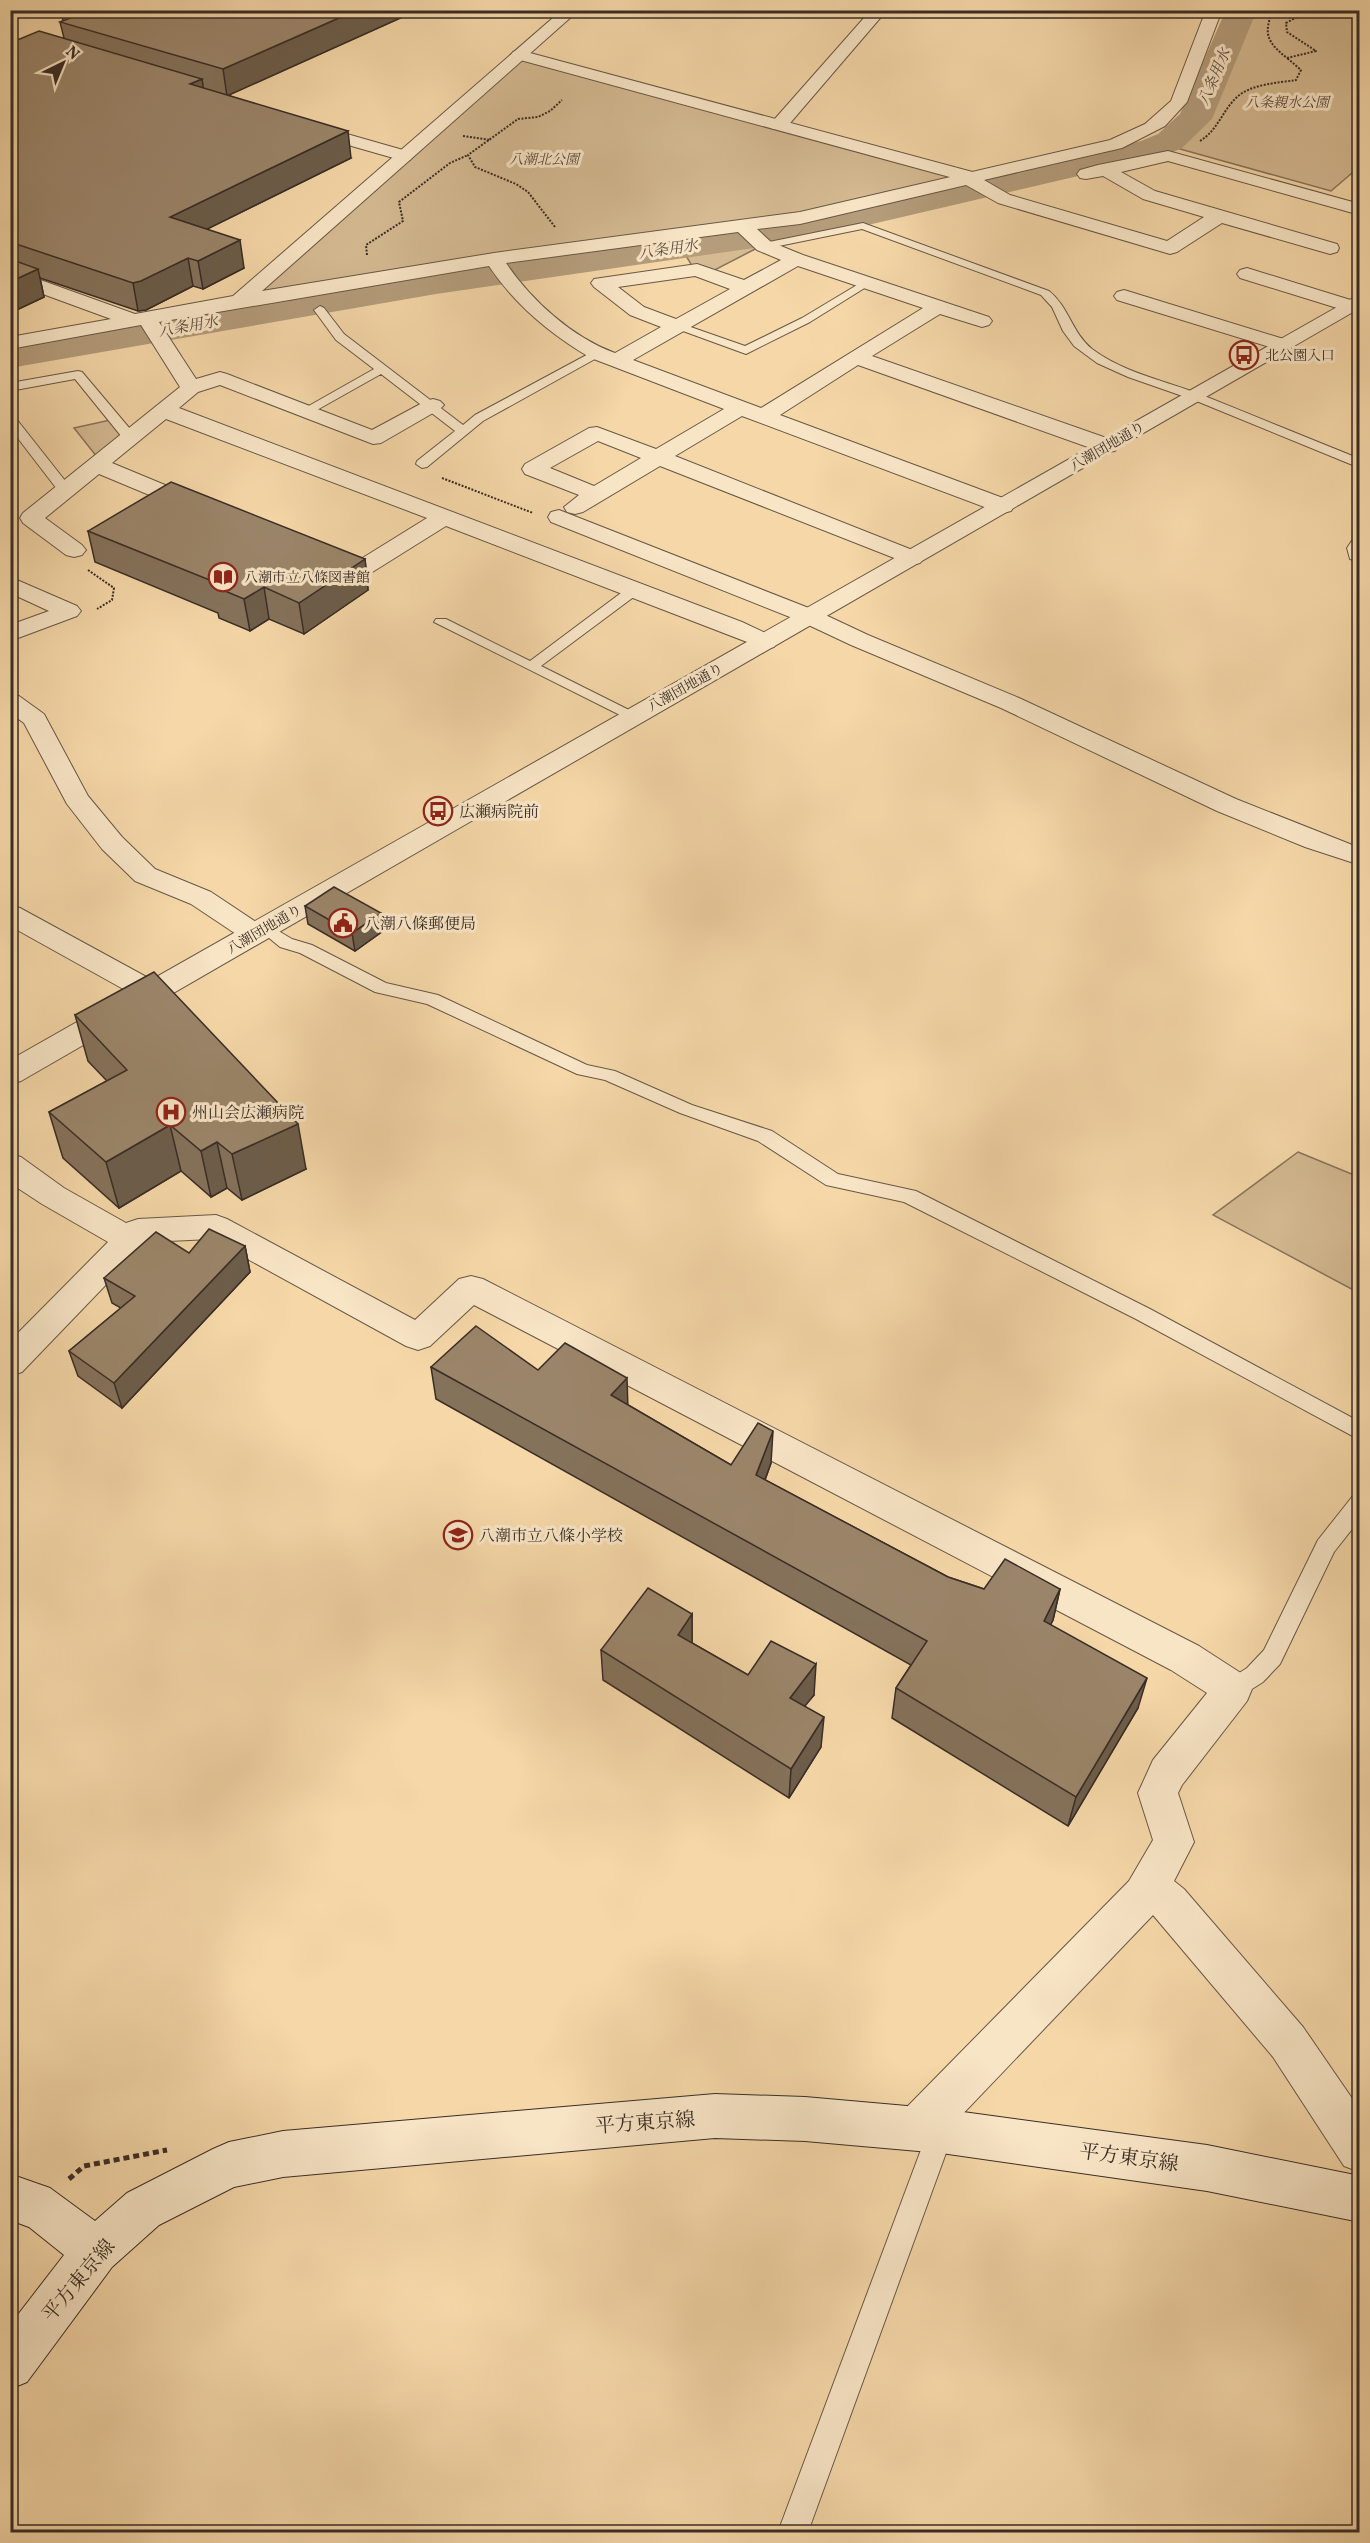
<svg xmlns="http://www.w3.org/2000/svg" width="1370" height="2543" viewBox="0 0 1370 2543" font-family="Vollkorn,'Noto Serif JP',serif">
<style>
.green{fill:#d5ba92;stroke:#87745c;stroke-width:1.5}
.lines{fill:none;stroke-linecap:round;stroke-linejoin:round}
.river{fill:#b59d7c;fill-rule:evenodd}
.service-casing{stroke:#685846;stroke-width:2}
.minor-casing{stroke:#685846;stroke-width:2}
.tertiary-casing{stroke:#685846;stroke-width:2}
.secondary-casing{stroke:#392d26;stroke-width:2}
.path-far1{stroke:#392d26;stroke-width:2;stroke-dasharray:2 1.5;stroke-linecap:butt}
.path{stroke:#392d26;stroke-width:5;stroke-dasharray:6 4;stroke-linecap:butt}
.service{fill:#f8e5c6;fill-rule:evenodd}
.minor{fill:#f8e5c6;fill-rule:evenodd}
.tertiary{fill:#f8e5c6;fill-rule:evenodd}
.secondary{fill:#f8e5c6;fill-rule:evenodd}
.wall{fill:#85725b;stroke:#392d26;stroke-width:1.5}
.shaded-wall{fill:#6c5d4a;stroke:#392d26;stroke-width:1.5}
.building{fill:#9b856a;stroke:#392d26;stroke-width:1.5}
.labels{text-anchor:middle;stroke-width:6;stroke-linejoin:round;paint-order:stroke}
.far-park-label{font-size:14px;font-style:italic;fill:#58493c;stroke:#f8e5c6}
.far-poi-label{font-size:14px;fill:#392d26;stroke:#f8e5c6;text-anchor:start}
.far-street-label{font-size:14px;fill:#392d26;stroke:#f8e5c6}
.far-water-label{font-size:15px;font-style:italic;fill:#58493c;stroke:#f8e5c6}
.poi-label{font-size:16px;fill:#392d26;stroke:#f8e5c6;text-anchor:start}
.near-street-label{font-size:20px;fill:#392d26;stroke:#f8e5c6}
</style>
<rect width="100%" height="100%" fill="#f5d7a8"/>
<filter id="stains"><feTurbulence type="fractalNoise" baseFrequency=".00333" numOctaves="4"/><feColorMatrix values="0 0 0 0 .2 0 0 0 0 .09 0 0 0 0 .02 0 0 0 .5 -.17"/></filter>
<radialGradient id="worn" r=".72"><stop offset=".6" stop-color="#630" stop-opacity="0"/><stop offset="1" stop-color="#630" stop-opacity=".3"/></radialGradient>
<path class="green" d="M1244,11H1359V167L1331,191L1169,146L1200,120L1232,45Z
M519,57L960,178L794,216L255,296Z
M752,238L761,246L705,275L695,271L682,249Z
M110,420L123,435L97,457L74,428Z
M1298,1152L1359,1177V1293L1213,1215Z"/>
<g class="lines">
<path class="river" d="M1226,10H1257L1212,119L1182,148L1164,156L795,242L436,294L10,368V344L436,272L795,220L1141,141L1158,134L1180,114Z"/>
<g class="service-casing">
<path id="service" d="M863,223L1049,291C1069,307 1072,333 1092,349C1124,373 1166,381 1202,395C1255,416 1307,438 1360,459V468L1194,400L1128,377L1097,363L1074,346L1063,331L1052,307L1041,295L862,229L764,249L758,246L764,243Z
M867,279L871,280V284L810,322L746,354L672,327L674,324H682L745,346L802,318Z
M320,306L324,308L344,334L463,425L475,415L594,351H602L604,354L483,421L427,467L422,468L416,464L417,461L455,431L381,374L308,415H300L298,412L374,369L336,340L314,310Z
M78,371L82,372L136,436L137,439L136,442H126L75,379L10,391V383Z
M10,415L14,416L70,487L72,490L70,493H60L10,428Z
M1360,535V562L1350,559L1347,548L1355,536Z
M634,586L639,587L641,590L639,593L541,666L637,714L639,717L637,720L632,721L434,622L436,619H446L530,661L629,587Z
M265,923L292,939L312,945L386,983L438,995L587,1065L615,1071L692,1105L772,1131L838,1174L916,1191L1150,1309L1360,1422V1440L1136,1319L904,1202L826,1185L758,1141L680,1113L605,1080L577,1074L427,1004L375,992L300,953L280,947L257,928L259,924Z
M1360,1494V1519L1334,1552L1280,1664L1263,1682L1241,1696L1233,1699L1225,1696L1222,1689L1225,1682L1247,1668L1264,1650L1318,1540L1352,1497Z
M941,2118L950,2122L954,2131L808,2532H778L928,2131L932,2122Z"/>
</g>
<g class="minor-casing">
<path id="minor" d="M562,10H579L262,291L494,253L800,212L1110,140L1145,124L1171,101L1206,10H1222L1187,102L1165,126L1122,148L984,180L1010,195L1167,241L1204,217L1143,199L1103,176L1086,179L1080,178L1077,174L1080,170L1098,165L1168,151L1360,204V215L1168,161L1121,172L1155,191L1337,244L1339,248L1337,252L1330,254L1222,223L1177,252L1170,254L998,203L966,185L800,224L757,229L771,242L803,255L989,317L992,321L989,325L982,327L940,314L872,356L1115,441L1118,446L1115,451L1107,452L1099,451L858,365L780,415L1011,501L1014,506L1011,511L1003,513L995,511L742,416L675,456L920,553L924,558L920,563L912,565L660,466L583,512L575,514L567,512L564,507L579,495L525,474L522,469L525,464L589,428L597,427L656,449L724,409L591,358C550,334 515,305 489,266L159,322L196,379L220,372L227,374L372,430L426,401L433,399L440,401L444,405L440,409L381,443L373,444L220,385L198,392L179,408L742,622L774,637L777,642L774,647L765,649L446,526L366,576C349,580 331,568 316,562L312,557L316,552L324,550L356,562L427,518L166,419L112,463L206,502L209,507L206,512L198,514L190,512L99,474L45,518L82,545L86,550L82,555L74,557L66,555L23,523L20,518L23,513L180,387L141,325L10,349V337L111,319L10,282V269L135,314L233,296ZM738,232L757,250L781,260L744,280L697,264L594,279L591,283L594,287L630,315L661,327L615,353C572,337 532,301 506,263ZM798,266L923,308L761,408L633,360ZM695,276L730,289L676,319L644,307L618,287ZM598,441L641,458L594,486L550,468Z
M871,10H887L785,129H773L770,125L773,121Z
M1247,268L1357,302L1360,307L1357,310L1350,312L1240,278L1237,274L1240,270Z
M1124,290L1290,341L1293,345L1290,349H1276L1117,300L1114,296L1117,292Z
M559,510L819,612L868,635L1019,698L1236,799L1360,848V865L1305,847L1217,811L1001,708L851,645L800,621L551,522L548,517L551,512Z
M10,577L77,606L81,611L77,616L10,641V625L49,611L10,593Z
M10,694L19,696L44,714L88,796L122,837L155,869L211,892L265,928L269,934L265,940L255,943L245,940L191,904L135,881L102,849L67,804L24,723L10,713Z
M10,905L20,908L163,986L168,993L163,1000L153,1003L143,1000L10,926Z
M10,1154L21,1157L64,1188L126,1223L138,1219L216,1215L227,1219L415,1320L459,1279L471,1276L483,1279L1199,1646L1247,1677L1252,1689L1247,1701L1182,1785L1178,1793L1194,1842L1174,1881L1184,1889L1303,2027L1360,2110V2172L1344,2166L1273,2057L1153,1915L934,2144L918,2150L902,2144L896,2128L902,2112L1129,1881L1153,1840L1138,1793L1153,1760L1207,1693L1171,1670L474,1305L430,1346L418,1350L406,1346L211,1239L147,1242L22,1372L10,1376V1341L108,1242L42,1204L10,1183Z"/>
</g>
<g class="tertiary-casing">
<path id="tertiary" d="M519,50L980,174L983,178L980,182H968L513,58L511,55L513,52Z
M305,122L410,152L413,156L410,160L404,161L299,131L296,127L299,123Z
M1360,294V308L21,1081L10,1084V1060Z"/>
</g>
<g class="secondary-casing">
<path id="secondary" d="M715,2094L805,2097L941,2109L1207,2145L1360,2176V2222L1207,2191L941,2153L805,2141L715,2138L283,2177L234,2187L159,2225L112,2267L27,2382L10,2389V2325L64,2255L29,2227L10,2220V2174L50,2188L95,2221L127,2193L213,2149L229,2142L283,2131Z"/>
</g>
<path class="path-far1" d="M1273,10C1263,34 1267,42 1287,58L1316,51L1287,32L1286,23L1310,10
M463,136L491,140
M1200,141C1218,130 1222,111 1237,97C1251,84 1278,83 1296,80L1301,70L1287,58
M555,227L528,192L516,184L475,167L468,155L518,119L538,117L550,111L562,100
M367,255L366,245L403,221L399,202L450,163L468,155
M442,478L533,513
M88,570L114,588L112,600L97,609"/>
<path class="path" d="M69,2179L84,2166L167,2150"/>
<use href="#service" class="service"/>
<use href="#minor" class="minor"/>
<use href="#tertiary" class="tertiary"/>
<use href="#secondary" class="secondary"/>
</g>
<path class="wall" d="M61,10H418L228,95L351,158L207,229L244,268L203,289L193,286L146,310L138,311L40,278L44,297L10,313V43L64,38L60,22L63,21Z
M88,531L365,559L368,590L304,634L269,619L250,631L219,618L218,613L95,562Z
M305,906L383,931L355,951L308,924Z
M75,1015L306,1169L242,1200L227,1188L211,1197L181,1171L119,1208L63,1158L49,1112L107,1081L88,1061Z
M245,1246L250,1272L122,1408L78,1376L69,1351L121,1308L112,1303L104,1278L189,1253Z
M431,1367L538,1370L628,1405L731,1465L771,1463L765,1480L948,1577L984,1589H1060L1053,1620L1050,1625L1138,1708L1068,1826L892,1718L896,1688L911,1665L436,1399Z
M692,1614V1643L748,1675L814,1695L804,1706L821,1747L789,1798L603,1680L601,1650Z"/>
<path class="shaded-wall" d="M357,10H418L227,96L223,69Z
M202,79L206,105L190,84Z
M348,131L351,158L175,245L170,217Z
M240,240L244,268L203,289L198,261Z
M188,258L193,286L146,310L138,311L133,283Z
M38,269L44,297L10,313V282Z
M365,559L368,590L304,634L299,603Z
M264,587L269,619L250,631L244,599Z
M381,913L383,931L355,951L352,933Z
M298,1124L306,1169L242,1200L232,1154Z
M170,1125L181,1171L119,1208L106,1162Z
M217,1142L227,1188L211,1197L201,1151Z
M245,1246L250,1272L122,1408L114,1383Z
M627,1378L628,1410L611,1395Z
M773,1431L771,1463L755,1507L756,1475Z
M1060,1589L1053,1620L1037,1652L1044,1621Z
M692,1614V1645L678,1635Z
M816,1664L814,1695L787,1728L790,1698Z
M1147,1678L1138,1708L1068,1826L1076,1797Z
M824,1717L821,1747L789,1798L791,1769Z"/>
<path class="building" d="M81,10H357L223,69L60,22L86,12Z
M39,31L202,79L190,84L348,131L170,217L240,240L198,261L188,258L141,281L133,283L10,242V43Z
M10,259L38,269L10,282Z
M171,482L365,559L299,603L264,587L244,599L213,586L217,583L88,531Z
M334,887L381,913L352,933L305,906Z
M154,972L298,1124L232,1154L217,1142L201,1151L170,1125L106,1162L49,1112L127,1070L75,1015Z
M209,1229L245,1246L114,1383L69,1351L135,1296L104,1278L156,1232L189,1253Z
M476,1326L538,1370L565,1343L627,1378L611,1395L731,1465L758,1423L773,1431L756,1475L948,1577L984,1589L1005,1559L1060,1589L1044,1621L1147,1678L1076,1797L896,1688L927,1641L431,1367Z
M648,1588L692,1614L678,1635L748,1675L771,1641L816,1664L790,1698L824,1717L791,1769L601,1650Z"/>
<defs>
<g id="bus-ring" transform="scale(1.5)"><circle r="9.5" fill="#f8e5c6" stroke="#8f2418" stroke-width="1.5"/><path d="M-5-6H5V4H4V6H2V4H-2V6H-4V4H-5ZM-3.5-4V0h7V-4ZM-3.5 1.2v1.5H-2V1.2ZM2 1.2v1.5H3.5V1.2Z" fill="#8f2418"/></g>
<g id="library-ring" transform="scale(1.5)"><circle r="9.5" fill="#f8e5c6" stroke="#8f2418" stroke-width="1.5"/><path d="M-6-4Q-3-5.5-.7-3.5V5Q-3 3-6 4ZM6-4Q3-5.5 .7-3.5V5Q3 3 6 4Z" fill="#8f2418"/></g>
<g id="civic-ring" transform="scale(1.5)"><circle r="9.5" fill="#f8e5c6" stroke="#8f2418" stroke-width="1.5"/><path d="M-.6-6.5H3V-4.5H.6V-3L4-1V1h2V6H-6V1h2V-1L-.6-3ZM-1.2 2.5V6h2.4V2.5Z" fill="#8f2418"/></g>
<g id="hospital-ring" transform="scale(1.5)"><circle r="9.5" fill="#f8e5c6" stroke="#8f2418" stroke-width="1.5"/><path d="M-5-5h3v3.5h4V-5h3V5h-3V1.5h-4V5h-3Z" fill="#8f2418"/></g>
<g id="school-ring" transform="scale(1.5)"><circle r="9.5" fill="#f8e5c6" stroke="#8f2418" stroke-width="1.5"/><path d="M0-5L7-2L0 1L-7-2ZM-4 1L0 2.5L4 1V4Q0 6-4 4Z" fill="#8f2418"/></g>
</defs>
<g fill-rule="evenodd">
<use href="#bus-ring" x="1244" y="355"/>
<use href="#library-ring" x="223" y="577"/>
<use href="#bus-ring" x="438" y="811"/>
<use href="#civic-ring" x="343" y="923"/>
<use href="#hospital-ring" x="171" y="1112"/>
<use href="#school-ring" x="458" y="1535"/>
</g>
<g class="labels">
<g class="far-park-label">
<text x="1287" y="107">八条親水公園</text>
<text x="544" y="164">八潮北公園</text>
</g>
<g class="far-poi-label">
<text x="1265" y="360">北公園入口</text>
<text x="244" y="582">八潮市立八條図書館</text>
</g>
<g class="far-street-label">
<text transform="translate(1107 446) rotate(-30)" y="5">八潮団地通り</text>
<text transform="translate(685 687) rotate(-29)" y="5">八潮団地通り</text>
<text transform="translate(264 929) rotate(-30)" y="5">八潮団地通り</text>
</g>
<g class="far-water-label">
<text transform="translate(1214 77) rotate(-67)" y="5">八条用水</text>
<text transform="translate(668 249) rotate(-8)" y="5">八条用水</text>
<text transform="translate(188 326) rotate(-10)" y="5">八条用水</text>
</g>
<g class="poi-label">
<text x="459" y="817">広瀬病院前</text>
<text x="364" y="929">八潮八條郵便局</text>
<text x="192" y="1118">州山会広瀬病院</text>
<text x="479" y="1541">八潮市立八條小学校</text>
</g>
<g class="near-street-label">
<text transform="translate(645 2122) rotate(-4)" y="7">平方東京線</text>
<text transform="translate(1129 2157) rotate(8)" y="7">平方東京線</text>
<text transform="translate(78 2280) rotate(-50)" y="7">平方東京線</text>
</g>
</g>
<rect width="1370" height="2543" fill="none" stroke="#f5d7a8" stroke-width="36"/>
<rect x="12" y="12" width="1346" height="2519" fill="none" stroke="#392d26" stroke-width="3"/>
<rect x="18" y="18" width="1334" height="2507" fill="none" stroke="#392d26" stroke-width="1.5"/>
<g transform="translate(63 63) rotate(43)" stroke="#f8e5c6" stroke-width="4.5" paint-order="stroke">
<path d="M0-4.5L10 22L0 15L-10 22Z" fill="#392d26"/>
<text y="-9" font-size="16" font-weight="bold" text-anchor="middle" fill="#392d26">N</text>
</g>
<rect width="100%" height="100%" filter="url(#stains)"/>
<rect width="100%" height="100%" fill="url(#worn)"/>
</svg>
